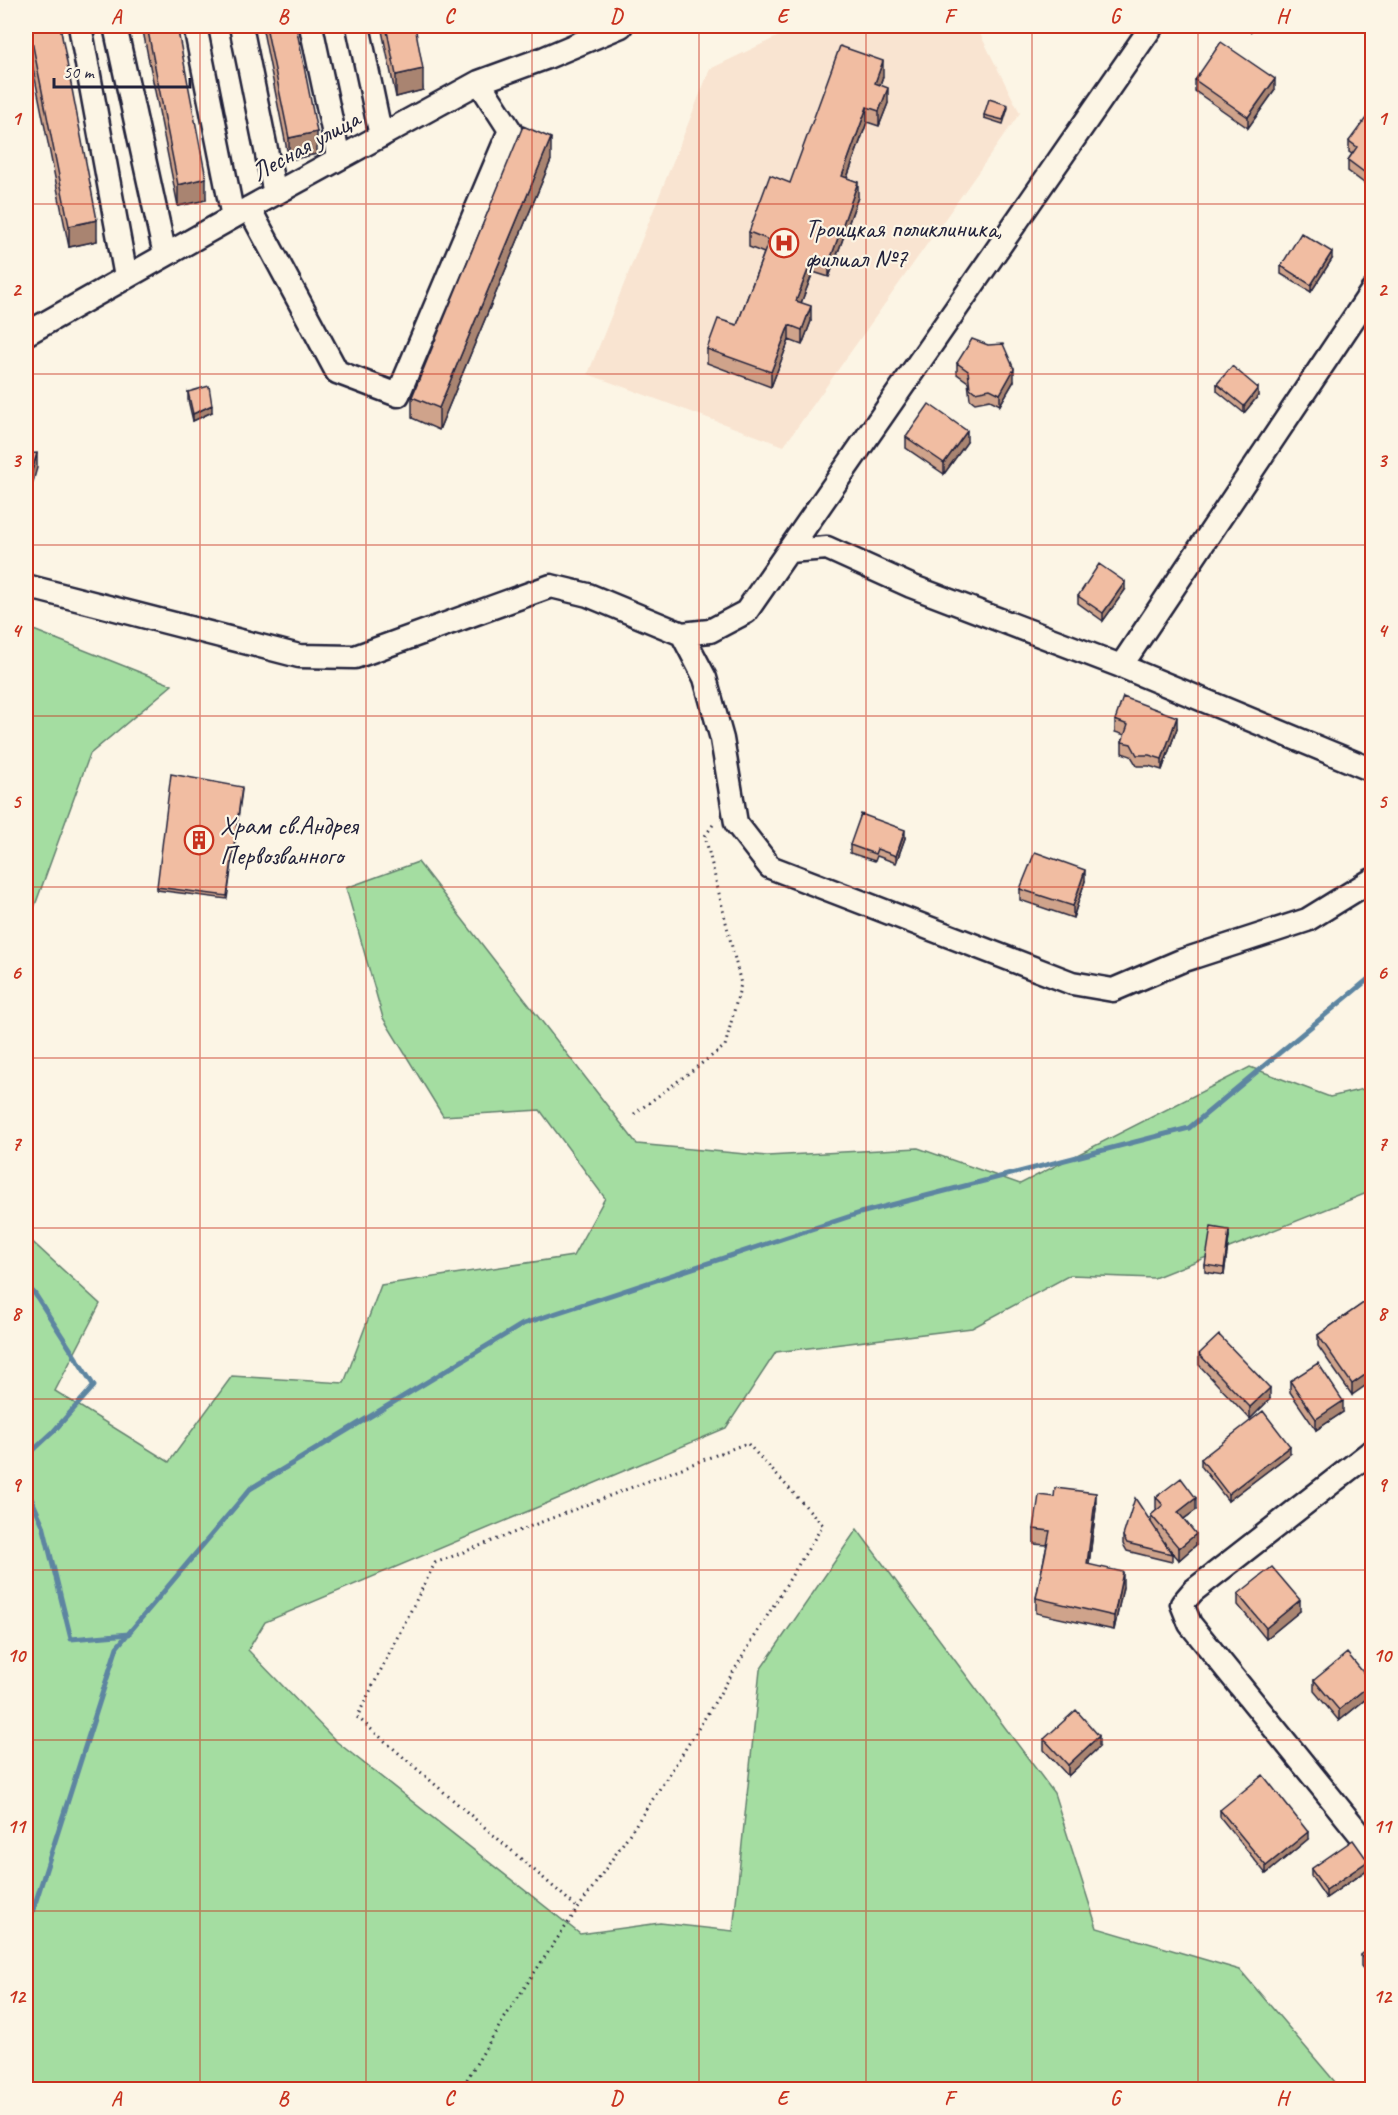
<svg xmlns="http://www.w3.org/2000/svg" width="1398" height="2115" viewBox="0 0 1398 2115" font-family="Caveat,sans-serif">
<style>
.built{fill:#f9e4d1}
.green{fill:#a4dda1;stroke:#63806e;stroke-width:1.5}
.lines{fill:none;stroke-linecap:round;stroke-linejoin:round}
.stream{stroke:#5d85a1;stroke-width:5}
.minor-casing{stroke:#22223b;stroke-width:27}
.path{stroke:#22223b;stroke-width:3;stroke-dasharray:1.5 4.5;stroke-linecap:butt}
.minor{stroke:#fcf5e5;stroke-width:22}
.wall{fill:#cfa38b;stroke:#22223b;stroke-width:1.5}
.shaded-wall{fill:#a98471;stroke:#22223b;stroke-width:1.5}
.building{fill:#f1bda2;stroke:#22223b;stroke-width:1.5}
.grid{fill:none;stroke:#c8321e;stroke-width:1.5;stroke-opacity:0.55}
.labels{text-anchor:middle;stroke-width:4.5;stroke-linejoin:round;paint-order:stroke}
.street-label{font-size:26px;fill:#22223b;stroke:#fcf5e5}
.poi-label{font-size:26px;fill:#22223b;stroke:#fcf5e5;text-anchor:start}
.neatline{fill:none;stroke:#c8321e;stroke-width:2}
.grid-label{font-size:20px;text-anchor:middle;font-weight:bold;fill:#c8321e}
</style>
<rect width="100%" height="100%" fill="#fcf5e5"/>
<filter id="ink" filterUnits="userSpaceOnUse"><feTurbulence type="fractalNoise" baseFrequency=".0167" numOctaves="2"/><feDisplacementMap in="SourceGraphic" scale="12" xChannelSelector="R" yChannelSelector="G"/><feConvolveMatrix kernelMatrix="1 2 1 2 8 2 1 2 1" color-interpolation-filters="sRGB"/></filter>
<g filter="url(#ink)">
<path class="built" d="M800,26H976L1020,113L784,446L588,374L710,69Z"/>
<path class="green" d="M26,627L172,685L90,754L26,930Z
M418,862L637,1144L767,1156L918,1148L1020,1184L1250,1067L1330,1097L1372,1087V1191L1154,1278L1070,1275L972,1328L776,1352L726,1428L265,1622L248,1650L337,1742L580,1934L660,1923L733,1931L760,1670L857,1529L1054,1793L1097,1928L1240,1970L1341,2089H26V1236L100,1304L55,1391L169,1462L232,1376L344,1383L381,1285L573,1256L605,1198L540,1110L443,1116L383,1018L346,888Z"/>
<g class="lines">
<path class="stream" d="M26,1285L35,1294L94,1386L53,1432L26,1457
M26,1487L43,1525L71,1639L129,1634
M26,1932L117,1647L250,1489L523,1324L860,1213L1189,1128L1372,976"/>
<g class="minor-casing">
<path id="minor" d="M80,26L126,277
M115,26L165,255
M195,26L233,217
M241,26L275,194
M311,26L339,158
M358,26L381,136
M249,208L337,372L398,395L510,130L479,82
M26,334L249,208L479,82L545,58L621,26
M789,551L827,548L911,586L1121,666L1372,770
M26,586L299,656L355,657L551,586L588,595L682,634L710,631L746,612L1152,26
M682,634L705,678L722,739L736,823L770,867L1072,983L1113,990L1181,961L1307,920L1372,880
M1121,666L1372,291
M1372,1451L1193,1591L1182,1604L1190,1624L1372,1849"/>
</g>
<path class="path" d="M634,1114L725,1046L741,984L705,836L715,822
M461,2090C523,1981 600,1881 668,1776C722,1693 771,1608 823,1525L747,1443L435,1563L357,1717L579,1909"/>
<use href="#minor" class="minor"/>
</g>
<path class="wall" d="M26,26H60L97,241L69,247L26,34Z
M142,26H177L206,200L178,206Z
M262,26H296L317,154L289,160Z
M381,26H415L423,90L396,97Z
M1243,26H1256L1251,32Z
M883,76L880,85L888,103L879,126L867,122L847,178L858,197L829,277L813,272L801,303L811,321L802,345L789,340L771,387L707,363V349L737,325L764,253L749,247V232L790,183Z
M1195,80L1275,90L1248,128L1195,91Z
M1008,108L1003,124L984,118V115Z
M1372,123V189L1348,171V160L1352,154L1349,152V141Z
M551,160L439,430L412,418V397Z
M1332,259L1311,292L1281,274V266Z
M957,363L1014,381L1000,405L990,400L975,403L970,399L968,382L957,374Z
M1217,384L1258,396L1244,413L1217,391Z
M188,392L212,412L193,421L188,400Z
M906,437L967,442L944,474L906,448Z
M1125,590L1103,621L1078,603V596Z
M1372,683V706L1367,699V688Z
M1115,720L1177,728L1162,770L1149,766H1137L1131,756L1122,753V742L1125,735L1115,732Z
M242,790L227,899L157,890V887Z
M905,838L896,863L877,856L875,861L850,853V845Z
M1085,881L1073,918L1020,900V889Z
M1229,1237L1224,1275L1205,1272V1265Z
M1368,1300L1352,1395L1318,1346V1335Z
M1199,1354L1270,1399L1250,1419L1199,1365Z
M1290,1381L1343,1412L1316,1430L1290,1392Z
M1290,1454L1228,1501L1201,1466V1459Z
M1156,1497L1196,1510L1184,1519L1196,1545L1179,1560L1162,1540L1172,1554V1562L1127,1551L1123,1544V1536L1151,1522V1515L1157,1510L1156,1508Z
M1096,1508L1089,1564L1123,1587L1114,1630L1036,1613V1598L1047,1545L1034,1544V1529Z
M1238,1594L1300,1611L1266,1639L1238,1605Z
M1314,1680L1372,1694L1339,1721L1314,1691Z
M1044,1739L1099,1747L1068,1776L1044,1750Z
M1220,1810L1308,1839L1266,1874L1220,1817Z
M1311,1869H1368L1326,1898L1311,1876Z
M1372,1946V1980L1361,1966V1955Z"/>
<path class="shaded-wall" d="M1251,26H1256L1251,32Z
M883,61V76L875,98V83Z
M423,69V90L396,97V75Z
M1275,79V90L1248,128V117Z
M888,88V103L879,126V111Z
M867,107V122L842,191V176Z
M317,132V154L289,160V138Z
M551,138V160L439,430V408Z
M206,178V200L178,206V185Z
M858,182V197L829,277V263Z
M97,220V241L69,247V226Z
M1332,252V259L1311,292V285Z
M813,257V272L796,316V301Z
M811,306V321L802,345V330Z
M789,325V340L771,387V372Z
M1014,369V381L1000,405V394Z
M1258,388V396L1244,413V406Z
M212,405V412L193,421V414Z
M967,431V442L944,474V463Z
M37,453V468L26,506V491Z
M1125,582V590L1103,621V613Z
M1177,717V728L1162,770V759Z
M905,830V838L896,863V856Z
M1085,870V881L1073,918V906Z
M1229,1230V1237L1224,1275V1268Z
M1372,1370V1381L1352,1395V1384Z
M1270,1388V1399L1250,1419V1407Z
M1343,1401V1412L1316,1430V1419Z
M1290,1446V1454L1228,1501V1494Z
M1096,1493V1508L1087,1579V1564Z
M1196,1498V1510L1178,1523V1512Z
M1196,1534V1545L1179,1560V1548Z
M1123,1572V1587L1114,1630V1616Z
M1300,1600V1611L1266,1639V1628Z
M1372,1683V1694L1339,1721V1710Z
M1099,1736V1747L1068,1776V1765Z
M1308,1832V1839L1266,1874V1866Z
M1368,1861V1869L1326,1898V1890Z"/>
<path class="building" d="M29,26H60L97,220L69,226Z
M147,26H177L206,178L178,185Z
M266,26H296L317,132L289,138Z
M386,26H415L423,69L396,75Z
M1221,42L1275,79L1248,117L1195,80Z
M840,46L883,61L875,83L888,88L879,111L867,107L842,176L858,182L829,263L813,257L796,301L811,306L802,330L789,325L771,372L707,349L718,319L737,325L769,240L749,232L770,175L790,183Z
M989,99L1008,105L1003,120L984,115Z
M1366,118L1372,123V178L1348,160L1357,147L1349,141Z
M523,126L551,138L439,408L412,397Z
M1301,233L1332,252L1311,285L1281,266Z
M972,339L988,345L1003,344L1014,369L1000,394L990,389L975,392L970,388L968,371L957,363Z
M1232,366L1258,388L1244,406L1217,384Z
M209,386L212,405L193,414L188,392Z
M929,404L967,431L944,463L906,437Z
M37,453L26,491V454Z
M1099,564L1125,582L1103,613L1078,596Z
M1372,683V695L1367,688Z
M1123,697L1177,717L1162,759L1149,755H1137L1131,744L1122,742L1128,725L1115,720Z
M171,774L242,787L227,896L157,887Z
M861,814L905,830L896,856L877,849L875,854L850,845Z
M1035,852L1085,870L1073,906L1020,889Z
M1211,1227L1229,1230L1224,1268L1205,1265Z
M1368,1300L1372,1307V1370L1352,1384L1318,1335Z
M1219,1335L1270,1388L1250,1407L1199,1354Z
M1318,1363L1343,1401L1316,1419L1290,1381Z
M1263,1411L1290,1446L1228,1494L1201,1459Z
M1181,1478L1196,1498L1178,1512L1196,1534L1179,1548L1151,1515L1163,1505L1156,1497Z
M1055,1488L1096,1493L1087,1564L1123,1572L1114,1616L1036,1598L1050,1531L1034,1529L1039,1495L1054,1497Z
M1135,1498L1172,1554L1127,1543L1123,1536Z
M1272,1567L1300,1600L1266,1628L1238,1594Z
M1347,1653L1372,1683L1339,1710L1314,1680Z
M1076,1710L1099,1736L1068,1765L1044,1739Z
M1263,1775L1308,1832L1266,1866L1220,1810Z
M1353,1840L1368,1861L1326,1890L1311,1869Z
M1372,1946V1969L1361,1955Z"/>
</g>
<path class="grid" d="M200,26V2090M366,26V2090M532,26V2090M699,26V2090M866,26V2090M1032,26V2090M1198,26V2090M26,204H1372M26,374H1372M26,545H1372M26,716H1372M26,887H1372M26,1058H1372M26,1228H1372M26,1399H1372M26,1570H1372M26,1740H1372M26,1911H1372"/>
<defs>
<g id="hospital-ring" transform="scale(1.5)"><circle r="9.5" fill="#fcf5e5" stroke="#c8321e" stroke-width="1.5"/><path d="M-5-5h3v3.5h4V-5h3V5h-3V1.5h-4V5h-3Z" fill="#c8321e"/></g>
<g id="building-ring" transform="scale(1.5)"><circle r="9.5" fill="#fcf5e5" stroke="#c8321e" stroke-width="1.5"/><path d="M-4-6H4V6H1V3H-1V6H-4ZM-2.5-4.3h1.7v1.8h-1.7ZM.8-4.3h1.7v1.8H.8ZM-2.5-1h1.7V.8h-1.7ZM.8-1h1.7V.8H.8Z" fill="#c8321e"/></g>
</defs>
<g fill-rule="evenodd">
<use href="#hospital-ring" x="784" y="243"/>
<use href="#building-ring" x="199" y="840"/>
</g>
<g class="labels">
<g class="street-label">
<text transform="translate(305 145) rotate(-29)" y="9">Лесная улица</text>
</g>
<g class="poi-label">
<text x="805" y="237">Троицкая поликлиника,<tspan x="805" dy="30">филиал №7</tspan></text>
<text x="220" y="834">Храм св.Андрея<tspan x="220" dy="30">Первозванного</tspan></text>
</g>
</g>
<rect width="1398" height="2115" fill="none" stroke="#fcf5e5" stroke-width="66"/>
<path d="M54 78v9h136v-9" fill="none" stroke="#22223b" stroke-width="3"/>
<text x="63" y="78" font-size="18" fill="#22223b" stroke="#fcf5e5" stroke-width="4.5" paint-order="stroke">50 m</text>
<rect x="33" y="33" width="1332" height="2049" class="neatline"/>
<g class="grid-label">
<text x="116" y="23">A</text>
<text x="283" y="23">B</text>
<text x="449" y="23">C</text>
<text x="616" y="23">D</text>
<text x="782" y="23">E</text>
<text x="949" y="23">F</text>
<text x="1115" y="23">G</text>
<text x="1282" y="23">H</text>
<text x="16" y="125">1</text>
<text x="1382" y="125">1</text>
<text x="16" y="296">2</text>
<text x="1382" y="296">2</text>
<text x="16" y="467">3</text>
<text x="1382" y="467">3</text>
<text x="16" y="637">4</text>
<text x="1382" y="637">4</text>
<text x="16" y="808">5</text>
<text x="1382" y="808">5</text>
<text x="16" y="979">6</text>
<text x="1382" y="979">6</text>
<text x="16" y="1150">7</text>
<text x="1382" y="1150">7</text>
<text x="16" y="1320">8</text>
<text x="1382" y="1320">8</text>
<text x="16" y="1491">9</text>
<text x="1382" y="1491">9</text>
<text x="16" y="1662">10</text>
<text x="1382" y="1662">10</text>
<text x="16" y="1833">11</text>
<text x="1382" y="1833">11</text>
<text x="16" y="2003">12</text>
<text x="1382" y="2003">12</text>
<text x="116" y="2105">A</text>
<text x="283" y="2105">B</text>
<text x="449" y="2105">C</text>
<text x="616" y="2105">D</text>
<text x="782" y="2105">E</text>
<text x="949" y="2105">F</text>
<text x="1115" y="2105">G</text>
<text x="1282" y="2105">H</text>
</g>
</svg>
